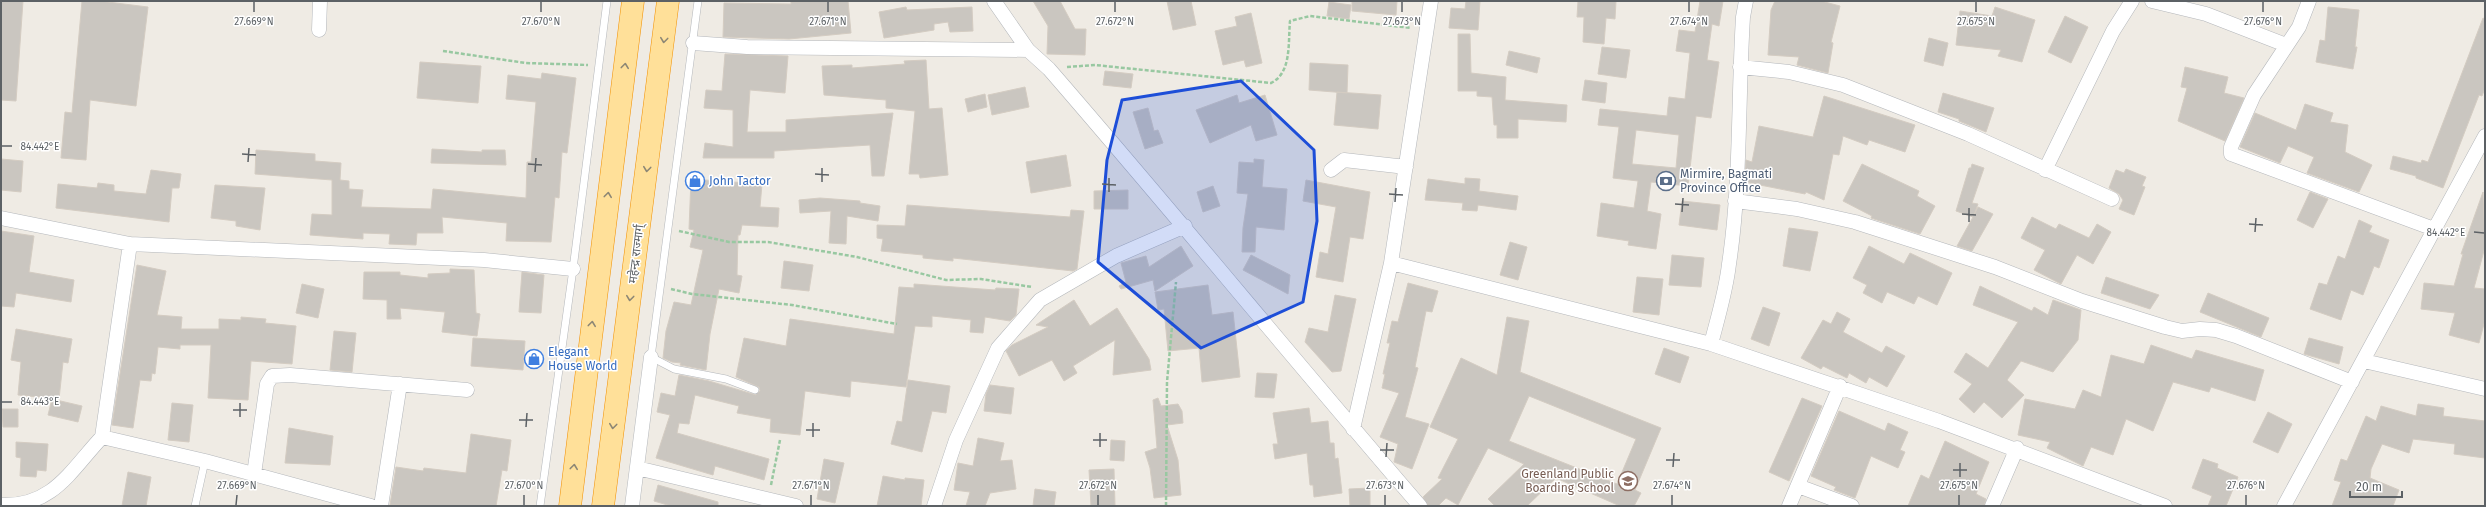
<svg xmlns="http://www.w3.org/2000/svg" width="2486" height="507" viewBox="0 0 2486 507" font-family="'Fira Sans','Noto Sans Devanagari',sans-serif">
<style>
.building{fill:#cac6c0;stroke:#d4ccc2;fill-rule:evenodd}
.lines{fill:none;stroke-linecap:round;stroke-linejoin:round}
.service-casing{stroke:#b4b7bb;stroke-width:8}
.minor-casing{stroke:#b4b7bb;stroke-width:15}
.trunk-casing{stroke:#f29000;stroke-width:23}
.path{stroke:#98c8a1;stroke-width:2.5;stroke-dasharray:4 2;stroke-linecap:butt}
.service{stroke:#fff;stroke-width:7}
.minor{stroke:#fff;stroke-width:14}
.trunk{stroke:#ffe099;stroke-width:22}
.oneway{stroke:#8d8775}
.marked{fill:#1d4ed8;fill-opacity:0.2;stroke:#1d4ed8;stroke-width:3;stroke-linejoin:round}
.ticks{fill:none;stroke:#5c6165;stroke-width:1.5}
.labels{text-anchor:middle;stroke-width:3;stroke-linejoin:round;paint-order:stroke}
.service-label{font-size:12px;fill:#4e5e75;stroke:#fff;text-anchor:start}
.shop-label{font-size:12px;fill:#366cbe;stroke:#fff;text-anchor:start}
.street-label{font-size:12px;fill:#5c6165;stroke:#fff}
.education-label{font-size:12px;fill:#785e54;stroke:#fff;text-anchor:end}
.ticks-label{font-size:10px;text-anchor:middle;fill:#5c6165;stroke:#fff;stroke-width:3;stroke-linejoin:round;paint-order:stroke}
</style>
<rect width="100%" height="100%" fill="#efebe4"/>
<path class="building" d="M1,1H23L16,101L1,100Z
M82,1H100L148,7L136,106L90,100L86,160L61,158L65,112L72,113Z
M848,1L851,33L789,39L723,37L724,3L791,4V2Z
M1033,1H1060L1075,29H1086L1085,55L1047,54L1048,26Z
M1167,1H1191L1196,25L1173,30Z
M1352,1H1397L1396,15L1352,11Z
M1466,1H1480L1478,30L1449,28L1451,8L1465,9Z
M1578,1H1616L1615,19L1606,18L1604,44L1583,42L1584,17H1577Z
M1700,1H1723L1719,26L1712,24L1707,60L1719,62L1711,118L1696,116L1688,186L1651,182L1647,211L1661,214L1656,249L1628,245L1629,241L1597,236L1601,203L1634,208L1638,181L1613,178L1619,127L1598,125L1600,109L1667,116L1669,97L1685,99L1690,53L1676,51L1679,30L1695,32ZM1636,130L1679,135L1676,168L1632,164Z
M1775,1H1821L1840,6L1831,42L1833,43L1828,73L1797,65L1799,57L1768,55L1771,10Z
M1329,2L1351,5L1349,19L1327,16Z
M906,7L907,10L972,7L973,31L950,32L948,22L934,24V30L884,38L879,12Z
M1995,7L2035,20L2022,62L1998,56L2001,50L1956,45L1960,11L1992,16Z
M2328,7L2359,10L2355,47H2357L2353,69L2316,62L2320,40L2325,41Z
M1251,13L1262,63L1246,67L1244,60L1223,65L1215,31L1237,26L1235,17Z
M2065,16L2088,27L2071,63L2048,52Z
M2483,18L2485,19V88L2482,96L2479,95L2443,188L2416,178V176L2390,169L2393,156L2421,163L2422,160L2428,162Z
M1458,34H1470L1471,73L1506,77L1505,100L1567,105L1566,122L1518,119V138H1497V125H1494L1492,97L1477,96V91H1458Z
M1929,38L1948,43L1943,66L1924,61Z
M1602,47L1630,50L1626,78L1598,74Z
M1509,51L1540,58L1537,73L1506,65Z
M725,54L788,56L785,93L750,90L747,132H786V120L893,113L884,176H872L870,145L774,151V158H703L705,143L733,147V110L704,108L706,90L722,91Z
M926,60L929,109L942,108L948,175L920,178L919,174H909L915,111L886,108V100L824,95L822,66L852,65V68L905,64L904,61Z
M420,62L481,66L478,103L417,98Z
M1310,63L1348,65L1347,93L1309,90Z
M2185,67L2228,77L2224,93L2244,98L2225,141L2178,121L2187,88L2181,87Z
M1105,71L1133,74L1131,88L1103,85Z
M542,73L576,78L567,153L562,152L559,198L555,197L551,242L506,241L507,223L442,217L443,233H417L416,245L389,244L390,234L363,233V239L310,235L312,214L332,215V180L255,174L256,150L315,154V161L341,163L340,180L349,181V189L363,190L361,207L431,209L433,189L526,198L527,162H531L536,102L506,99L508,75L541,79Z
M1585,80L1607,83L1605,103L1582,100Z
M1025,87L1029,107L992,115L988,95Z
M1337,92L1381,95L1378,129L1334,125Z
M1943,93L1994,108L1986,132L1959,121V119L1938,112Z
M985,94L987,107L968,112L965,99Z
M1237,95L1239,103L1265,95L1277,135L1256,141L1251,125L1210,143L1196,110Z
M1824,96L1915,125L1905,152L1869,140L1867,145L1843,136L1839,155L1833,154L1824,200L1806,192L1805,194L1745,182L1746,160L1752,162L1759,126L1813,137Z
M2305,104L2333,113L2330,122L2348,125L2345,152L2372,165L2359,192L2307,173L2314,157L2288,146L2280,163L2240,147L2255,113L2296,130Z
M1148,108L1154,131L1158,130L1163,143L1145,149L1133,112Z
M432,149L482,152V150H505L506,165L431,163Z
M1066,155L1071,186L1031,193L1026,162Z
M1,159L23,161L21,192L1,190Z
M1254,159L1264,160L1262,187L1287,189L1284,230L1256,227L1255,252H1242L1243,228L1248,194L1237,193L1239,162L1254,163Z
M1862,164L1919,191L1917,196L1935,206L1920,234L1871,218L1872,216L1843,201Z
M1972,164L1984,168L1972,203L1978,204L1974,215L1978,207L1993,214L1972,251L1957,246L1973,217L1956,211L1969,168H1971Z
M2126,169L2146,177L2142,186L2145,187L2134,215L2119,209L2123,200L2119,194L2109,188L2116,170L2124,173Z
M151,170L181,174L179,188H172L169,222L56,208L58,184L97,188L98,183L114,185V191L146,194Z
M1465,178L1480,179L1479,191L1518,196L1516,210L1478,205L1477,211L1462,210L1463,203L1425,200L1428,179L1465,184Z
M691,179L762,184L760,207L779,208L778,227L742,225L740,235H738L737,275L742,276L739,293L719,289L710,334L706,370L680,365L681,363L672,362L663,358L666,331L674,302L691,305L703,250L690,247L694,230L689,229Z
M1306,180L1370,192L1363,239L1350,237L1343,282L1316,277L1320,252L1328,254L1336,207L1303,201Z
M215,185L265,188L260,230L236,226V221L211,218Z
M1213,186L1220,206L1203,212L1197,192Z
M1128,190V209H1094V191Z
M2310,192L2328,199L2313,228L2297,220Z
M2483,192L2485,247L2474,288L2485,289V320L2479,343L2449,335L2455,313L2421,309L2424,283L2454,286L2463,254H2461Z
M820,198L860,201V203L880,206L878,221L847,216L846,244L829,243L831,211L800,213L799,200Z
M1682,201L1720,205L1717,230L1679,225Z
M907,205L1070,217L1071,210L1084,211L1077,269L1073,271L953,258V261L923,258V255L881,251L883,239L877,238V225L905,226Z
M2032,217L2056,229L2059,224L2089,238L2097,224L2111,232L2093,264L2077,255L2061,284L2034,270L2045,250L2021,238Z
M2359,220L2372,226L2369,232L2389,240L2379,268L2374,266L2363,295L2351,290L2341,320L2310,309L2319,283L2327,285L2338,256L2345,259Z
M1789,228L1818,232L1810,271L1783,266Z
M1,231L34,236L29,272L74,280L71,302L16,293L14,307L1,306Z
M1510,242L1527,247L1518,280L1500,275Z
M1181,246L1193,266L1155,291L1153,280L1121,289L1119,286L1126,282L1121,263L1146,256L1149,267Z
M1869,246L1904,264L1910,253L1952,273L1937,305L1918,296L1914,304L1887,292L1882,303L1863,293L1867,285L1853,278Z
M1251,255L1290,275L1288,294L1243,270Z
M1672,255L1704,258L1701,287L1669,285Z
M784,261L813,265L809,291L781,288Z
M137,265L166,271L157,315L182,317L181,329H219V319L241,320V317L266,319L265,323L296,326L292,364L251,361L248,400L208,398L211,345H180V349L158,347L155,374L152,373L151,381L140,380L133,428L112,425Z
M450,269L474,270L476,313L480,314L477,336L442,332L445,312L400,308L401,319H387V300L363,299L364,272H400V275L428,278V274L450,273Z
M522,272L544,275L541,313L519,312Z
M1637,277L1663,279L1659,315L1633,312Z
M2106,277L2159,295L2150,309L2101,293Z
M1408,283L1438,291L1432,312L1426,311L1415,367L1418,368L1405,417L1429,424L1412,469L1394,462L1398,444L1380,437L1399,393L1382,388L1385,374H1383L1390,343H1387L1392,321L1398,322Z
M302,284L324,289L318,318L296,313Z
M914,284L995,290L996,288L1019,289L1016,315L1010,321L985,317L983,333L970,332L971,320L932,316V327L915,326L906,387L851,381L850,397L805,391L800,435L770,432L771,419L737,413L739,406L695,395L689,424L679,423L677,433L769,459L764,480L715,466L713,475L656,458L670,415L657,412L661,393L675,396L679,375L709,381L756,395L760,391L759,387L736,377L744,338L786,346L790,319L894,334L899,287L914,288Z
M1208,285L1212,315L1233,312L1240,377L1202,382L1199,348L1168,351L1164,309L1158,310L1155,292Z
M1980,286L2032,311L2034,307L2048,315L2053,300L2081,310L2078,340L2053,372L2021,361L2007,380L2024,395L2002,418L1984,402L1974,413L1959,399L1972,384L1954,372L1966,353L1988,368L2018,322L1973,305Z
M2208,293L2269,318L2261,337L2200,312Z
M1335,295L1356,299L1341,371L1332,372L1305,342L1309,328L1328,332Z
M1074,300L1090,326L1117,308L1149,359L1151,370L1113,375L1115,340L1073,366L1077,373L1064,381L1052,360L1019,376L1006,351L1012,345L1048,327L1036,325Z
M1763,307L1780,313L1769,346L1751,339Z
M1837,312L1850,319L1843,332L1882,353L1886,346L1905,356L1887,387L1869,377L1866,383L1849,373L1847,378L1823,366L1821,369L1801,358L1823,320L1831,324Z
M1507,317L1529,321L1520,372L1661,428L1635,490L1641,493L1634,506H1620L1556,478L1527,506H1495L1488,499L1524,464L1488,448L1458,505L1446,498L1438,506H1428L1423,497L1442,479L1438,478L1458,439L1430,427L1461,358L1497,375ZM1529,396L1636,439L1617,484L1509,441Z
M16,329L72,339L68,363L63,362L59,399L18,395L21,362L11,360Z
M334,331L356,333L352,372L330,370Z
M473,338L525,341L523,370L471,366Z
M2309,338L2343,347L2339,364L2304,354Z
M2151,345L2192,359L2196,350L2264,370L2255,401L2211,387L2209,392L2173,382L2153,431L2126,419L2113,455L2091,447L2083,466L2047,448L2050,442L2018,435L2025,399L2075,409L2083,390L2101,397L2111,355L2144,364Z
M1664,348L1689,357L1680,383L1655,374Z
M1257,373L1277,374L1274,398L1255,397Z
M908,380L950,386L946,413L932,411L922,452L891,444L897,421L902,422Z
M990,385L1014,388L1011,414L984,411L986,394Z
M1158,398L1161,406L1178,404L1182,411L1183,423L1167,425L1178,460L1181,495L1154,498L1150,468L1145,452L1157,448L1153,400Z
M1802,398L1822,406L1789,481L1769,472Z
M52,399L82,406L78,422L48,415Z
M172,403L193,405L189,442L168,440Z
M2418,404L2444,408L2443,416L2485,421V458L2454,454L2455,444L2413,439L2409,453L2382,444L2371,469L2370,478L2399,490L2393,506H2332L2341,482L2334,480L2341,459L2347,461L2366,416L2376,421L2381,406L2416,416Z
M1309,408L1311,423L1328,421L1330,443H1334L1335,459L1338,458L1342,493L1314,497L1313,485H1310L1307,453L1275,459L1273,444H1278L1273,413Z
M2,409H18V427H3Z
M1839,411L1885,431L1888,423L1908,432L1900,450L1905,452L1898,468L1871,456L1855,498L1834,490L1836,487L1811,476Z
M2268,412L2292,424L2278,453L2253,442Z
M289,428L333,436L330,465L285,463Z
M471,434L511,440L507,471L502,470L496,506L390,505L396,467L423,471L424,468L466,473Z
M978,438L1004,443L1000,461L1012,460L1016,489L990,493L985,506H966L970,492L954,490L958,463L973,466Z
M1111,440L1125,441L1124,461L1110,460Z
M1945,441L1989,462L1976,494L1986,499L1984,506H1908L1921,475L1929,479Z
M16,442L48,444L46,471L37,470L36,477L20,476L21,458L16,457Z
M824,459L844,463L835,503L817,499Z
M2203,459L2218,464L2217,468L2238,477L2226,506H2208L2212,496L2192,488Z
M1114,469L1115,506H1091L1089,470Z
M128,472L151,477L146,506H122Z
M883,476L905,480V478L924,480L921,506H877Z
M658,485L718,502V506H671L654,501Z
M1370,488V506H1350L1349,489Z
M1035,489L1056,492L1054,506H1033Z"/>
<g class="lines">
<g class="service-casing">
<path id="service" d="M698,1L651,357L674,369L726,379L755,390
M195,506L205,461
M540,506L573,269L607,1"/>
</g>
<g class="minor-casing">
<path id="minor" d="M994,1L1028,50L1049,69C1174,213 1295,361 1420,506
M2152,1L2206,14L2286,45
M2309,1L2299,27L2254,95L2231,147V154L2434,229
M319,30L320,1
M693,43L747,47L1028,50
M1740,67L1789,72L1843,85L1968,134L2112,199
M1331,170L1344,160L1406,167
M2045,170L2113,31L2132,1
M1735,201L1797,209L1855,222L1995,267L2082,301L2165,327L2182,331L2200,329L2216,330L2236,336L2352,382
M1,218L130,244L484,260L573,269
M1391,263L1711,344L1939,421L2165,506
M1711,344C1718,317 1726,291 1729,264C1741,185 1738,97 1743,17L1746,1
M2364,361L2485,389
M1353,429L1391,263L1431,1
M102,437L130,244
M637,468L796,506
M254,474L267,384L272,376L290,375L467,390
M1798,486L1852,506
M1,505C53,507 71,470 102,437L205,461L371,506
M381,506L400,384
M632,506L651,357
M934,506L956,440L998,348L1040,300L1116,256L1185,226
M1789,506L1840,386
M1992,506L2017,448
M2284,506L2485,136"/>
</g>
<g class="trunk-casing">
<path id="trunk" d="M570,506L633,1
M603,506L668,1"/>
</g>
<path class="path" d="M443,51L526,63L588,65
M1067,67L1095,65L1271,83C1292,73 1288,42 1290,21L1310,16L1411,28
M679,231L729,242H768L857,257L946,280L981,279L1032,287
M671,289L692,294L792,305L897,324
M771,485L780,440
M1166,506L1167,382L1176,282"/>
<use href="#service" class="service"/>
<use href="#minor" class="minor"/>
<use href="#trunk" class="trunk"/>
</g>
<defs><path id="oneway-chevron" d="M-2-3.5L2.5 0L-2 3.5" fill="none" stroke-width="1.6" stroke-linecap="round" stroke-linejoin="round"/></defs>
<g class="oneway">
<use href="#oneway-chevron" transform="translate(664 40) rotate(97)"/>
<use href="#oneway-chevron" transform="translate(625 66) rotate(-83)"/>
<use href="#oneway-chevron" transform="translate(647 169) rotate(97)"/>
<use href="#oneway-chevron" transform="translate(608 195) rotate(-83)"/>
<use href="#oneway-chevron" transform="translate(630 298) rotate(97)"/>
<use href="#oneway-chevron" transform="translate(592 324) rotate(-83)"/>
<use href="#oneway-chevron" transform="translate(613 426) rotate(97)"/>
<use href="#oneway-chevron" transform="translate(574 467) rotate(-83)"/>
</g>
<path class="marked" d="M1241,81L1314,150L1317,221L1303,302L1201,348L1098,262L1107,160L1122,100Z"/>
<path class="ticks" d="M254,12V2M541,12V2M828,12V2M1115,12V2M1402,12V2M1689,12V2M1976,12V2M2263,12V2M2,146H12M242,154L256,155M248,162L249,148M528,164L542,165M535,172L536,158M815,174L829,175M822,182V168M1102,184L1116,185M1109,192V178M1389,194L1403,195M1395,202L1396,188M1675,204L1689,205M1682,212L1683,198M1962,214L1976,215M1969,222V208M2249,224L2263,225M2255,232L2256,218M2474,232L2484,233M2,402H12M233,410H247M240,417V403M519,420H533M526,427L527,413M806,430H820M813,437V423M1093,440H1107M1100,447V433M1380,450H1394M1386,457L1387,443M1666,460H1680M1673,467L1674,453M1953,470H1967M1960,477V463M236,505L237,495M524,505V495M811,505V495M1098,505V495M1385,505V495M1672,505V495M1959,505V495M2246,505V495"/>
<defs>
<g id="shop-ring" transform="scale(1)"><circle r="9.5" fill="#fff" stroke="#3f7fe0" stroke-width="1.5"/><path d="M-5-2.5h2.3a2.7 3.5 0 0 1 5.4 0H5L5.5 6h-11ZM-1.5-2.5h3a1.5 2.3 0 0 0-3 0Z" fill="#3f7fe0"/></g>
<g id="bank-ring" transform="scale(1)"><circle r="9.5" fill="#fff" stroke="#5c6f8a" stroke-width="1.5"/><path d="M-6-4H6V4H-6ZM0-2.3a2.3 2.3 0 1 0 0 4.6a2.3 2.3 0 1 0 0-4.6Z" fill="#5c6f8a"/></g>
<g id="school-ring" transform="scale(1)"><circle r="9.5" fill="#fff" stroke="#8d6e63" stroke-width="1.5"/><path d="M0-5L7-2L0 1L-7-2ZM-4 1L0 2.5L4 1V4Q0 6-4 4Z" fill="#8d6e63"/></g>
</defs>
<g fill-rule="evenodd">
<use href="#shop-ring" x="695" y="181"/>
<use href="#bank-ring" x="1666" y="181"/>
<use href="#shop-ring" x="534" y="359"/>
<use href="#school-ring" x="1628" y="481"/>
</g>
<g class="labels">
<g class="service-label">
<text x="1680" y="178">Mirmire, Bagmati<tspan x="1680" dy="14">Province Office</tspan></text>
</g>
<g class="shop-label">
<text x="709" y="185">John Tactor</text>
<text x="548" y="356">Elegant<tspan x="548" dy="14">House World</tspan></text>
</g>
<g class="street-label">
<text transform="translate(636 254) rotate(-83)" y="4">महेन्द्र राज्मार्ग्</text>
</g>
<g class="education-label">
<text x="1614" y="478">Greenland Public<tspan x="1614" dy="14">Boarding School</tspan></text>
</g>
</g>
<g class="ticks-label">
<text x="254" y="25">27.669°N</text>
<text x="541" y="25">27.670°N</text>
<text x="828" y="25">27.671°N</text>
<text x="1115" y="25">27.672°N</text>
<text x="1402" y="25">27.673°N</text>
<text x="1689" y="25">27.674°N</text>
<text x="1976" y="25">27.675°N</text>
<text x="2263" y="25">27.676°N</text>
<text x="40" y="150">84.442°E</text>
<text x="2446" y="236">84.442°E</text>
<text x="40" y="405">84.443°E</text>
<text x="237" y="489">27.669°N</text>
<text x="524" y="489">27.670°N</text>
<text x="811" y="489">27.671°N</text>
<text x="1098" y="489">27.672°N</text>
<text x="1385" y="489">27.673°N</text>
<text x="1672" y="489">27.674°N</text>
<text x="1959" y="489">27.675°N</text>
<text x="2246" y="489">27.676°N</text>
</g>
<rect width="2486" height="507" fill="none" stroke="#5c6165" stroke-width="4"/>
<path d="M2350 491v6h52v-6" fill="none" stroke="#5c6165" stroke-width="2"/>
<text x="2356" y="491" font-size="12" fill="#5c6165" stroke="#ffffff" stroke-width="3" paint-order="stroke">20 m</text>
</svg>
